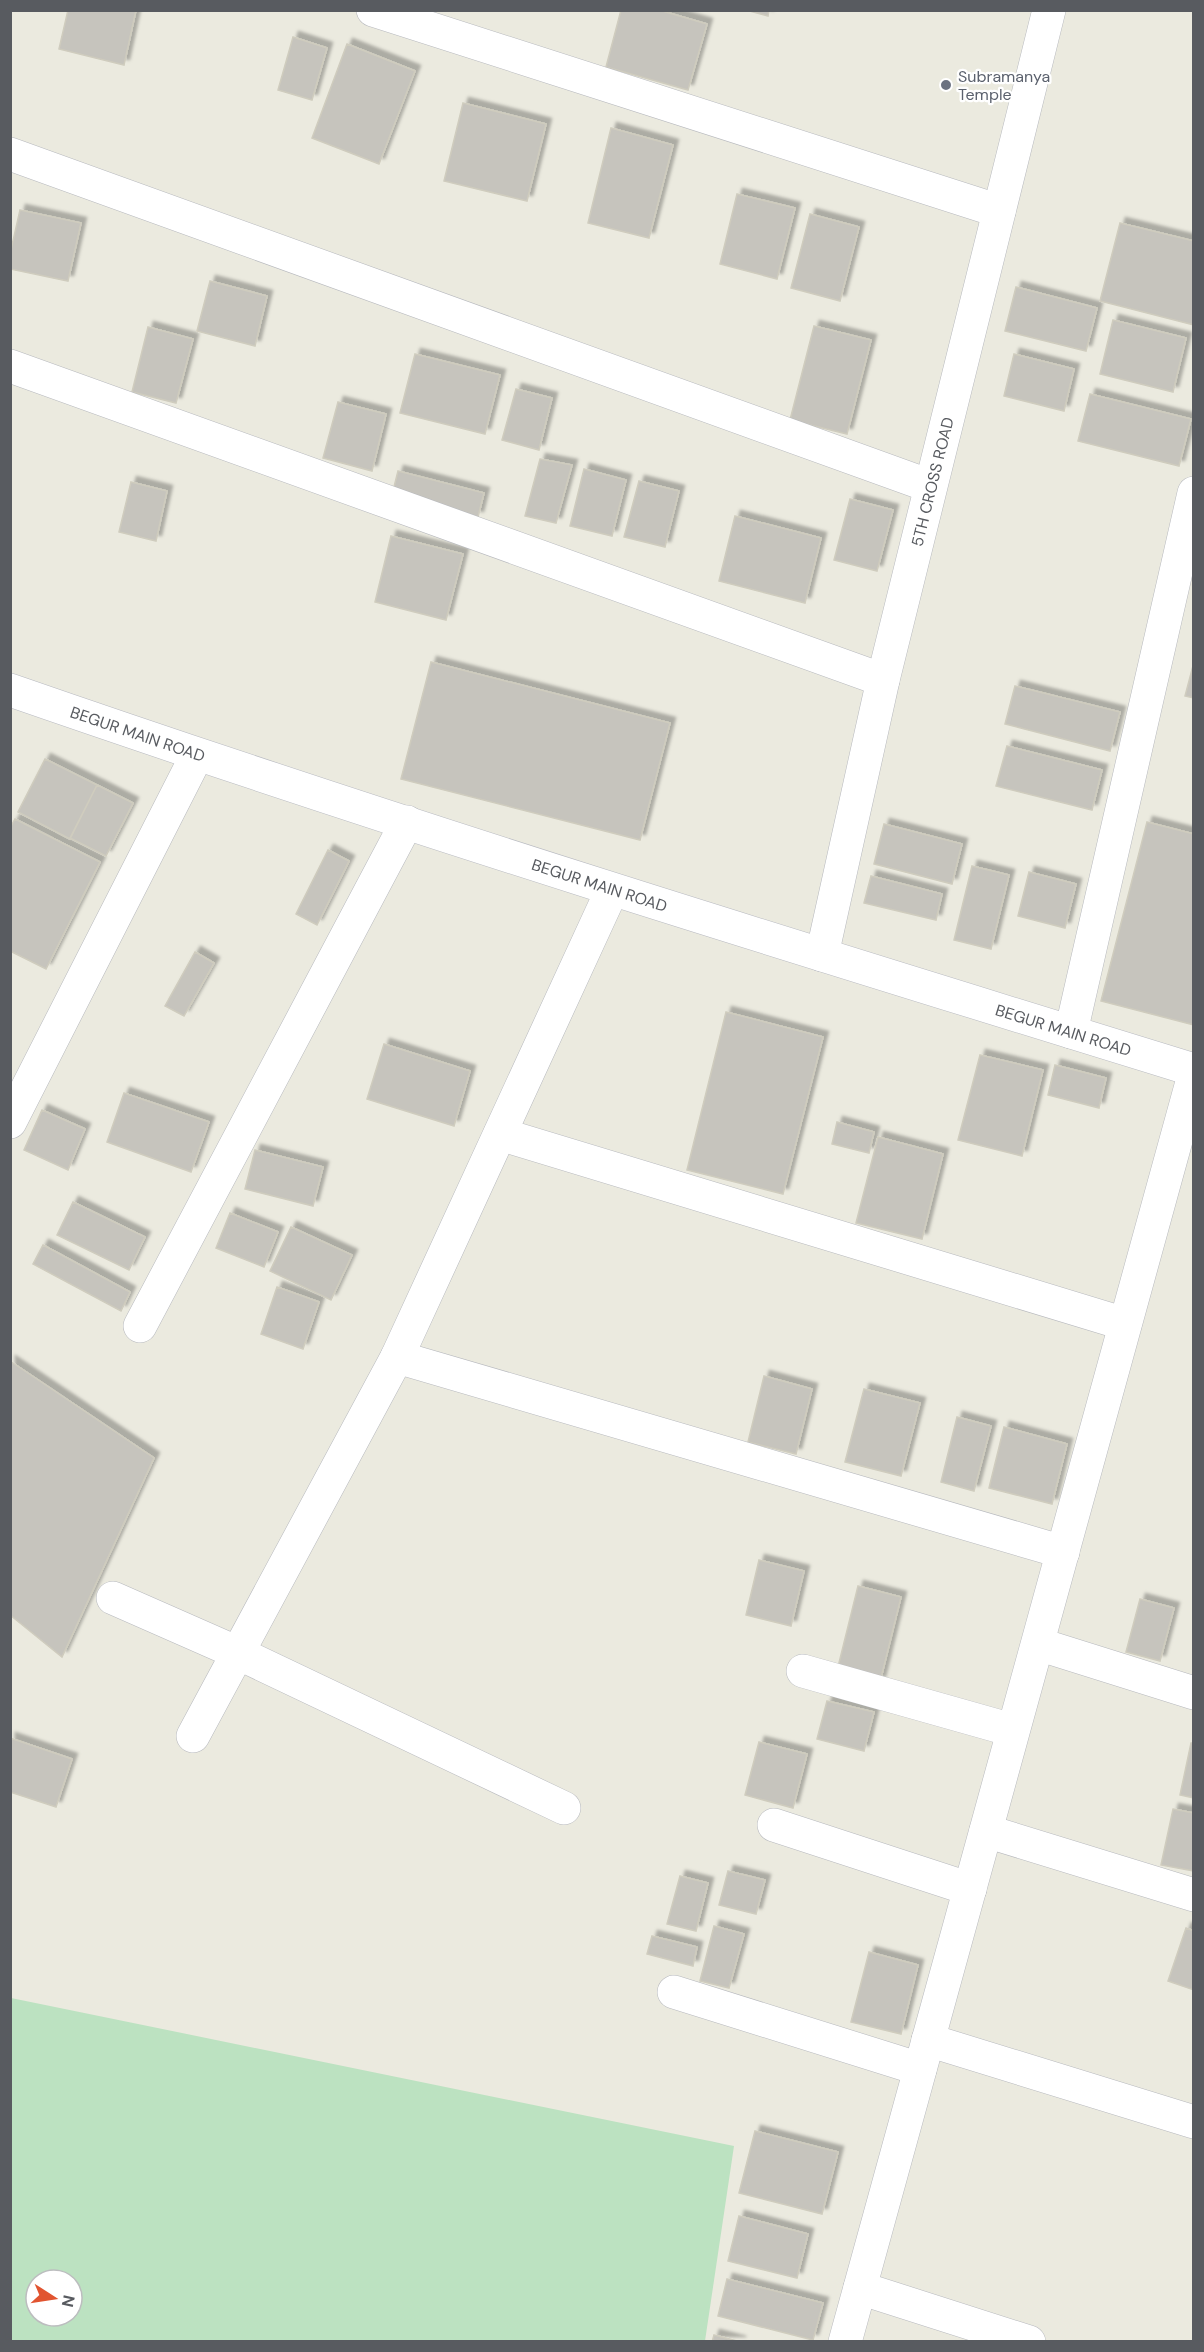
<svg xmlns="http://www.w3.org/2000/svg" width="1204" height="2352" viewBox="0 0 1204 2352" font-family="'DM Sans',sans-serif">
<style>
.green{fill:#bce2c1;fill-rule:evenodd}
.building{fill:#c6c4bd;stroke:#cfccbe;stroke-width:1.5;filter:url(#shadow)}
.lines{fill:none;stroke-linecap:round;stroke-linejoin:round}
.street-casing{stroke:#b7b9be;stroke-width:34}
.secondary-casing{stroke:#b8bac1;stroke-width:34}
.street{stroke:#fff;stroke-width:33}
.secondary{stroke:#fff;stroke-width:33}
.worship-dot{fill:#6b7280;stroke:#fff;stroke-width:2}
.labels{text-anchor:middle;stroke-width:4.5;stroke-linejoin:round;paint-order:stroke}
.worship-label{font-size:16px;fill:#5b616d;stroke:#fff;text-anchor:start}
.street-label{font-size:16px;fill:#585b60;stroke:#fff}
</style>
<defs>
<filter id="shadow"><feDropShadow dx="5.5" dy="-5.5" stdDeviation="1.5" flood-color="#0004"/></filter>
</defs>
<rect width="100%" height="100%" fill="#ebeadf"/>
<path class="green" d="M11,1998L734,2146L705,2341H11ZM36,2280H72V2316H36Z"/>
<path class="building" d="M68,10H136L124,65L59,49Z
M621,10H659L707,24L688,90L606,67Z
M746,10H769L768,16Z
M293,37L327,48L312,100L278,90Z
M347,44L415,71L379,164L312,138Z
M463,103L546,124L527,201L444,181Z
M611,128L673,145L649,238L588,223Z
M737,194L795,208L777,279L720,264Z
M20,210L81,223L68,281L10,269V254Z
M810,214L859,227L840,301L791,288Z
M1120,223L1194,241V325L1100,301Z
M210,281L267,296L255,346L197,331Z
M1016,287L1097,308L1086,351L1005,331Z
M1113,320L1186,338L1173,392L1100,374Z
M814,326L871,340L847,434L790,420Z
M148,327L193,339L176,403L132,392Z
M415,354L500,375L485,434L400,413Z
M1014,354L1074,369L1064,411L1004,396Z
M516,389L552,398L539,450L502,440Z
M1090,394L1191,419L1179,466L1078,441Z
M338,402L386,414L372,471L323,458Z
M540,459L572,465L556,523L525,516Z
M584,469L626,480L612,536L570,526Z
M398,471L484,493L478,517L392,495Z
M639,481L679,491L665,547L624,537Z
M131,482L167,491L156,541L119,532Z
M850,499L893,510L877,571L834,560Z
M735,516L821,538L805,603L719,581Z
M391,536L463,554L446,620L375,602Z
M431,662L670,723L640,840L401,779Z
M1194,662V698L1185,696Z
M1015,686L1120,712L1110,751L1005,724Z
M1007,746L1102,770L1092,810L996,786Z
M45,759L97,785L70,839L18,812Z
M97,785L133,803L106,856L70,838Z
M15,819L100,862L46,969L10,951V828Z
M1147,822L1194,834V1025L1101,1001Z
M884,824L962,844L952,884L874,864Z
M328,850L349,861L317,925L296,914Z
M972,866L1009,875L991,949L954,940Z
M1029,872L1076,884L1065,928L1018,916Z
M871,876L942,894L936,920L864,903Z
M195,952L214,963L184,1016L165,1006Z
M726,1012L823,1037L783,1194L687,1170Z
M384,1044L470,1071L454,1126L367,1099Z
M980,1055L1043,1070L1022,1156L958,1140Z
M1055,1065L1106,1078L1099,1108L1048,1095Z
M124,1093L209,1122L191,1172L107,1142Z
M42,1110L85,1129L68,1170L24,1150Z
M837,1122L874,1132L869,1153L832,1144Z
M878,1137L943,1154L922,1239L856,1223Z
M255,1150L323,1167L313,1206L245,1189Z
M73,1202L145,1237L129,1270L57,1235Z
M230,1213L278,1232L264,1267L216,1248Z
M291,1227L352,1255L331,1300L270,1271Z
M43,1245L130,1292L121,1311L33,1264Z
M277,1287L319,1302L303,1349L261,1334Z
M10,1361L154,1458L62,1657L10,1615Z
M764,1376L812,1389L796,1454L748,1442Z
M864,1389L920,1403L901,1476L845,1462Z
M957,1417L991,1426L974,1491L941,1482Z
M1004,1427L1067,1444L1052,1504L989,1488Z
M759,1560L804,1571L791,1626L746,1615Z
M858,1586L901,1597L880,1682L837,1671Z
M1140,1599L1174,1608L1160,1661L1126,1652Z
M827,1701L874,1712L864,1751L817,1739Z
M10,1738L72,1759L56,1807L10,1792Z
M759,1742L807,1754L793,1808L745,1795Z
M1191,1743H1194V1798L1180,1795Z
M1173,1809L1194,1813V1871L1161,1865Z
M728,1871L765,1880L756,1914L719,1905Z
M680,1876L708,1883L696,1931L667,1924Z
M714,1926L744,1934L729,1988L700,1981Z
M1186,1928L1194,1931V1990L1168,1981Z
M652,1936L697,1947L693,1966L647,1954Z
M869,1952L918,1965L901,2034L851,2022Z
M755,2131L838,2152L822,2214L739,2193Z
M739,2216L808,2234L797,2278L728,2261Z
M727,2279L823,2303L813,2340L718,2316Z
M714,2335L741,2342H712Z"/>
<g class="lines">
<g class="street-casing">
<g id="street">
<path d="M373,10L999,211"/>
<path d="M10,154L930,486"/>
<path d="M10,366L883,680"/>
<path d="M612,890L397,1357L1063,1552"/>
<path id="s1" d="M822,955L883,680L1049,10"/>
<path d="M1071,1032L1194,493"/>
<path d="M10,1122L197,755"/>
<path d="M500,1134L1125,1324"/>
<path d="M140,1326L407,822"/>
<path d="M113,1598L238,1653L564,1808"/>
<path d="M1038,1644L1194,1693"/>
<path d="M803,1671L1012,1730"/>
<path d="M193,1736L397,1357"/>
<path d="M774,1825L970,1889"/>
<path d="M986,1831L1194,1895"/>
<path d="M674,1992L920,2069"/>
<path d="M928,2040L1194,2122"/>
<path d="M860,2288L1029,2342"/>
<path d="M845,2342L1194,1075"/>
</g>
</g>
<g class="secondary-casing">
<g id="secondary">
<path id="s2" d="M10,690C402,826 798,948 1194,1070"/>
</g>
</g>
<use href="#street" class="street"/>
<use href="#secondary" class="secondary"/>
</g>
<circle class="worship-dot" cx="946" cy="85" r="6"/>
<g class="labels">
<g class="worship-label">
<text x="958" y="82">Subramanya<tspan x="958" dy="18">Temple</tspan></text>
</g>
<g class="street-label">
<text dy="6" stroke="none"><textPath href="#s1" startOffset="486">5TH CROSS ROAD</textPath></text>
<text dy="6" stroke="none"><textPath href="#s2" startOffset="135">BEGUR MAIN ROAD</textPath></text>
<text dy="6" stroke="none"><textPath href="#s2" startOffset="621">BEGUR MAIN ROAD</textPath></text>
<text dy="6" stroke="none"><textPath href="#s2" startOffset="1107">BEGUR MAIN ROAD</textPath></text>
</g>
</g>
<rect width="1204" height="2352" fill="none" stroke="#585b60" stroke-width="24"/>
<g transform="translate(54 2298) rotate(102)"><circle r="28" fill="#ffffff" stroke="#bcbdbf" stroke-width="1.5"/>
<path d="M0-4.5L10 22L0 15L-10 22Z" fill="#e15430"/>
<text y="-9" font-size="16" font-weight="bold" text-anchor="middle" fill="#585b60">N</text>
</g>
</svg>
